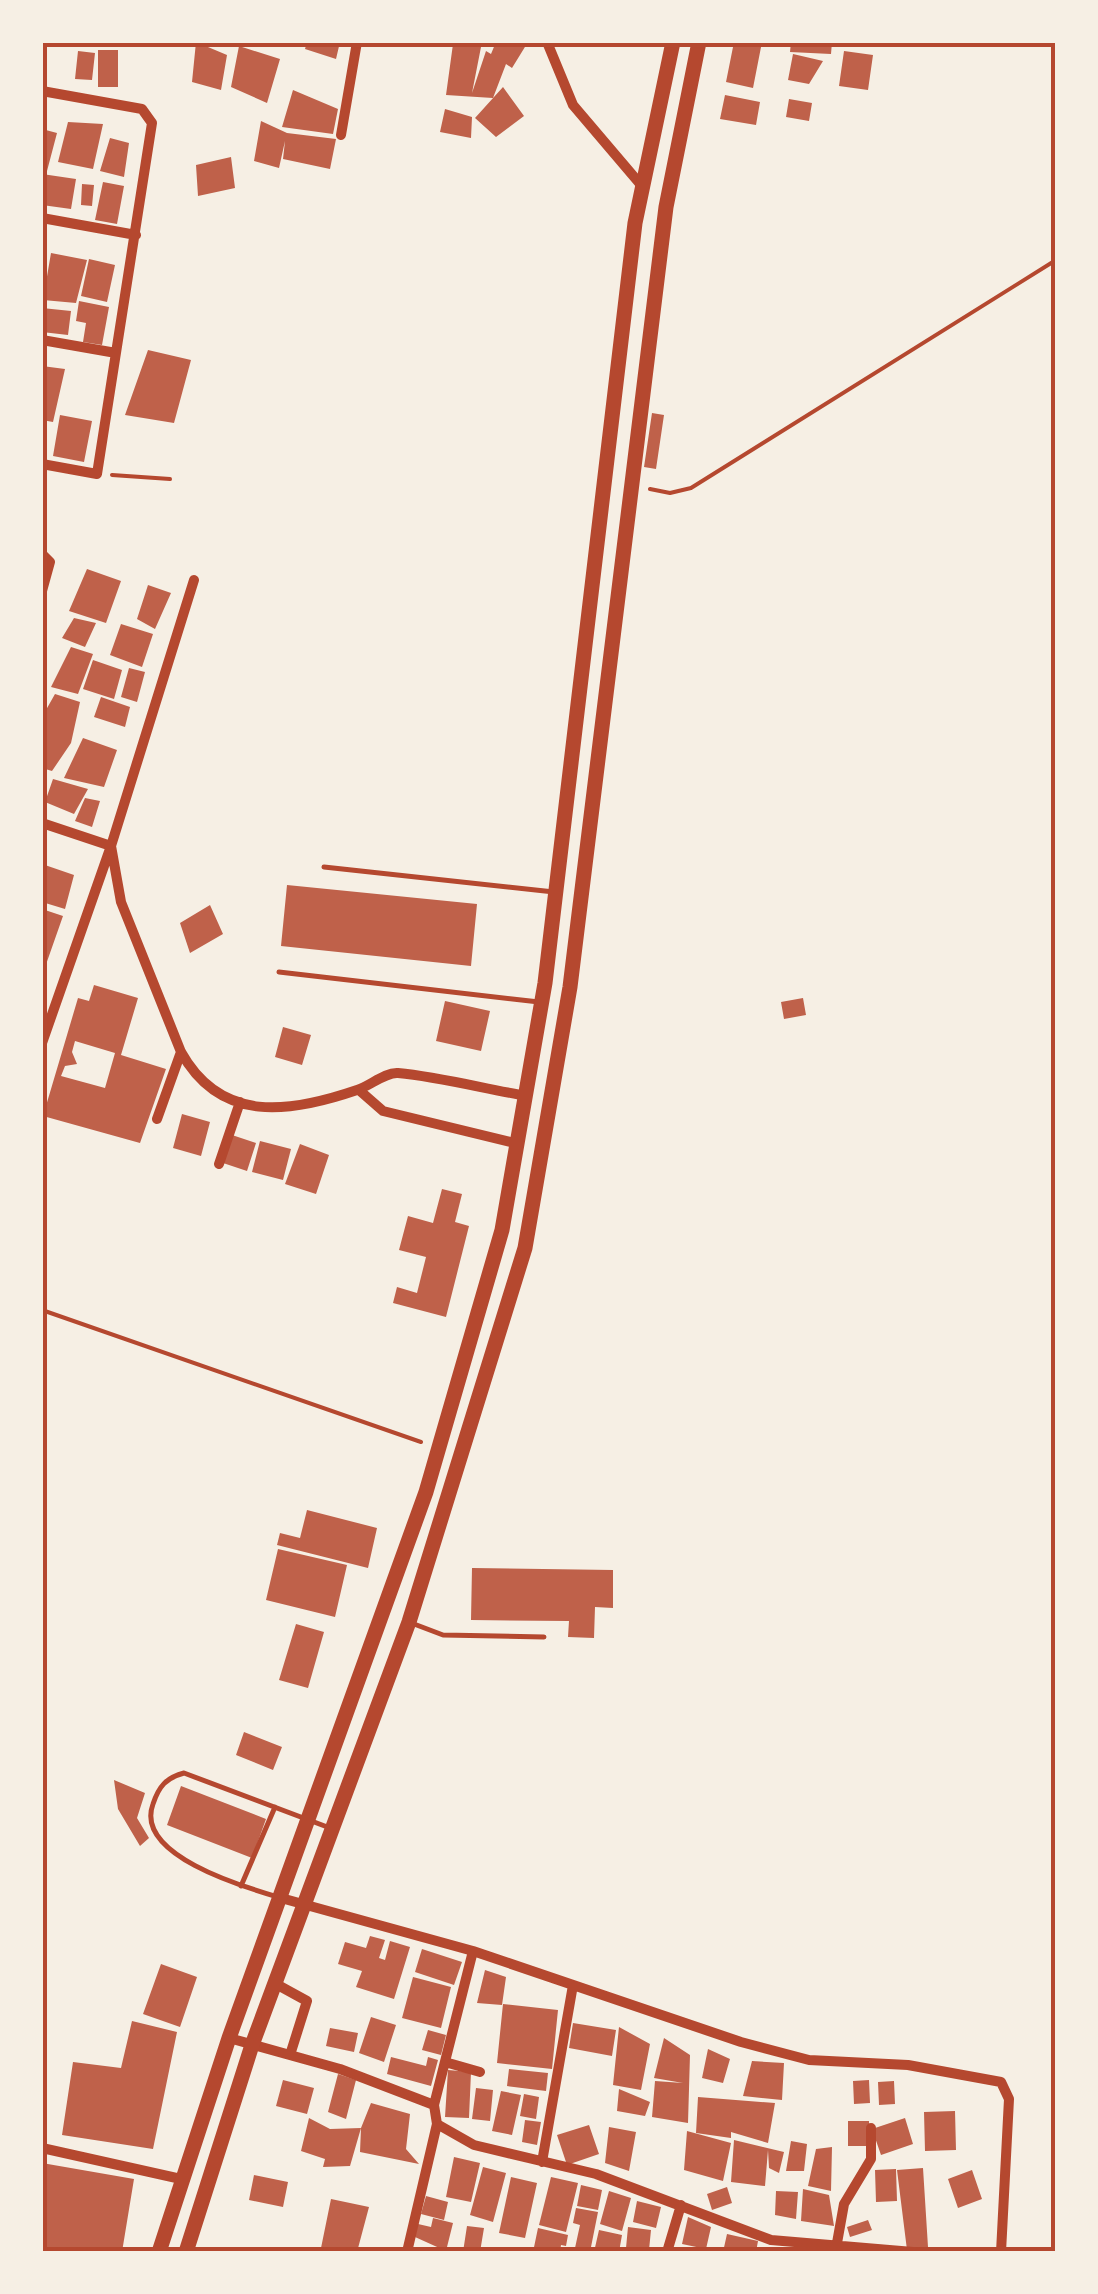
<svg xmlns="http://www.w3.org/2000/svg" width="1098" height="2294" viewBox="0 0 1098 2294" font-family="Helvetica,sans-serif">
<style>
.building{fill:#bf614a;fill-rule:evenodd}
.lines{fill:none;stroke-linecap:round;stroke-linejoin:round}
.path{stroke:#b5482f;stroke-width:4}
.service{stroke:#b5482f;stroke-width:5}
.minor{stroke:#b5482f;stroke-width:10}
.primary{stroke:#b5482f;stroke-width:15}
.neatline{fill:none;stroke:#b5482f;stroke-width:4}
</style>
<rect width="100%" height="100%" fill="#f6efe4"/>
<path class="building" d="M196,42L227,55L221,90L192,82Z
M307,42H340L336,59L305,49Z
M496,42H528L512,68L506,64L493,98L446,95L453,44L481,47L472,93L486,51L491,54Z
M734,42H762L753,88L726,82Z
M791,42H832L831,54L790,52Z
M239,46L280,59L267,103L231,87Z
M98,50H118V87H98Z
M78,51L95,53L92,80L75,79Z
M844,51L873,55L868,90L839,86Z
M793,54L823,61L809,84L788,80Z
M503,87L524,116L496,137L475,118Z
M293,90L338,109L333,134L282,127Z
M725,95L760,102L756,125L720,119Z
M789,99L812,103L809,121L786,117Z
M445,109L472,117L471,138L440,132Z
M261,121L287,133L336,139L330,169L283,159L285,141L279,168L254,161Z
M68,122L103,124L93,169L58,162Z
M42,129L57,133L47,171L42,169Z
M110,138L129,143L124,177L100,171Z
M231,157L235,188L198,196L196,165Z
M42,174L76,179L71,209L42,205Z
M103,182L124,186L117,224L95,220Z
M82,184L94,185L92,206L81,205Z
M51,253L87,260L76,303L43,300Z
M89,259L115,265L107,302L81,296Z
M79,301L109,307L102,345L83,342L86,323L76,321Z
M42,308L71,311L68,335L42,332Z
M148,350L191,360L174,423L125,415Z
M42,366L65,369L53,422L42,420Z
M652,413L664,415L656,469L644,467Z
M60,415L92,421L84,462L53,456Z
M87,569L121,581L106,623L69,611Z
M148,585L171,593L155,629L137,619Z
M74,618L96,623L85,647L62,638Z
M121,624L153,634L142,667L110,655Z
M71,647L93,654L78,694L51,687Z
M93,660L122,670L114,699L83,689Z
M129,668L145,672L137,702L121,697Z
M55,694L80,702L71,743L52,771L42,768V717Z
M101,697L130,707L125,727L94,717Z
M83,738L117,750L104,787L64,778Z
M53,779L88,789L74,814L45,802Z
M85,798L100,801L92,827L75,821Z
M42,864L74,875L65,909L42,902Z
M287,885L477,904L471,966L281,946Z
M210,905L223,934L190,953L180,923Z
M42,909L63,916L43,973H42Z
M94,985L138,998L121,1055L166,1069L140,1143L43,1116L78,998L89,1001ZM75,1041L115,1053L105,1088L61,1076L65,1066L77,1064L72,1052Z
M803,998L806,1015L784,1019L781,1002Z
M445,1001L490,1011L481,1051L436,1041Z
M283,1027L311,1035L302,1065L275,1057Z
M182,1114L210,1122L201,1156L173,1148Z
M232,1135L256,1143L247,1171L223,1163Z
M260,1141L291,1149L283,1180L252,1172Z
M300,1144L329,1155L316,1194L285,1184Z
M442,1189L462,1194L455,1222L469,1226L446,1317L393,1303L397,1287L417,1293L426,1257L399,1250L408,1216L433,1223Z
M307,1510L377,1528L368,1568L277,1545L280,1533L300,1538Z
M278,1549L347,1565L335,1617L266,1600Z
M472,1568L613,1570V1608L595,1607L594,1638L568,1637L569,1621L471,1620Z
M296,1624L324,1632L308,1688L279,1680Z
M244,1732L282,1747L273,1770L236,1755Z
M114,1780L145,1793L137,1818L149,1838L140,1846L118,1809Z
M181,1786L266,1819L252,1858L167,1825Z
M370,1936L385,1940L379,1958L385,1960L390,1941L410,1947L394,1999L356,1987L362,1971L338,1964L345,1942L366,1948Z
M422,1949L462,1962L454,1985L415,1972Z
M161,1964L197,1977L180,2027L143,2014Z
M485,1970L506,1977L502,2005L477,2003Z
M413,1977L451,1987L441,2028L402,2018Z
M503,2004L558,2010L552,2069L497,2063Z
M371,2017L396,2025L384,2062L359,2053Z
M132,2021L177,2032L153,2149L62,2135L73,2062L121,2068Z
M573,2023L616,2030L612,2056L569,2048Z
M619,2027L650,2044L641,2090L613,2085Z
M330,2028L358,2033L354,2052L326,2046Z
M428,2030L446,2035L441,2055L422,2050Z
M664,2038L690,2055L688,2123L652,2117L655,2081L683,2083L654,2078Z
M708,2049L730,2059L723,2083L702,2078Z
M391,2057L426,2066L428,2057L438,2060L431,2086L387,2074Z
M752,2061L784,2063L782,2100L743,2096Z
M509,2069L548,2073L546,2091L507,2086Z
M448,2070L471,2072L469,2118L445,2117Z
M338,2074L356,2080L346,2119L328,2112Z
M283,2080L314,2088L307,2114L276,2106Z
M869,2080L870,2103L854,2104L853,2081Z
M894,2081L895,2104L879,2105L878,2082Z
M476,2088L493,2090L490,2121L472,2119Z
M619,2089L650,2102L645,2116L617,2111Z
M501,2091L521,2095L512,2135L492,2131Z
M524,2094L539,2097L536,2119L520,2116Z
M698,2097L775,2103L768,2143L731,2132V2138L696,2133Z
M371,2103L410,2114L406,2149L419,2164L360,2152L361,2128L350,2166L323,2167L325,2159L301,2151L309,2118L330,2129L361,2128Z
M955,2111L956,2150L925,2151L924,2112Z
M905,2118L913,2144L881,2155L872,2129Z
M525,2120L541,2122L537,2145L522,2142Z
M848,2121H869V2146H848Z
M589,2125L599,2154L567,2165L557,2135Z
M609,2127L636,2132L629,2171L605,2163Z
M687,2131L731,2143L723,2181L684,2170Z
M734,2140L784,2152L779,2173L769,2168L768,2150L765,2186L731,2182Z
M791,2141L807,2144L804,2171H786Z
M832,2147L831,2191L808,2186L816,2149Z
M454,2157L480,2163L471,2202L446,2197Z
M42,2163L134,2179L122,2252H42Z
M483,2167L506,2173L493,2222L470,2215Z
M923,2168L928,2247L907,2250L897,2170Z
M896,2169L897,2201L876,2202L875,2170Z
M972,2170L982,2199L958,2208L948,2179Z
M254,2175L288,2182L283,2207L249,2200Z
M511,2177L537,2183L525,2238L499,2233Z
M551,2177L578,2183L566,2232L539,2225Z
M581,2185L602,2190L598,2210L577,2206Z
M727,2187L732,2203L712,2210L707,2194Z
M803,2189L829,2195L834,2226L801,2221Z
M609,2191L631,2198L622,2231L600,2224Z
M776,2191L798,2192L796,2219L775,2215Z
M426,2196L448,2202L444,2220L421,2214Z
M331,2199L369,2207L357,2252L321,2248Z
M637,2201L661,2207L656,2228L633,2222Z
M576,2208L598,2212L590,2252L575,2248L580,2225L573,2223Z
M688,2217L711,2227L706,2249L682,2244Z
M433,2218L453,2223L446,2251L415,2237L418,2224L431,2227Z
M868,2220L872,2230L850,2237L847,2227Z
M467,2226L484,2228L480,2252H463Z
M628,2227L651,2230L649,2250L626,2248Z
M538,2228L568,2235L566,2246L561,2245L560,2252H533Z
M599,2230L622,2235L619,2252H594Z
M727,2234L758,2241L756,2252H723Z"/>
<g class="lines">
<path class="path" d="M112,475L170,479
M650,489L670,493L691,488L1056,260
M42,1310L421,1442"/>
<path class="service" d="M324,867L554,892
M279,972L539,1002
M414,1624L443,1635L544,1637
M241,1886L275,1807
M278,1897C244,1887 134,1855 153,1804C159,1786 166,1778 184,1773L330,1828"/>
<path class="minor" d="M547,42L573,105L641,185
M42,91L142,109L152,123L97,474L42,464
M341,135L357,42
M42,218L136,235
M42,340L116,353
M42,554L50,562L42,591
M42,823L111,846
M111,846L121,902L181,1052C221,1124 290,1113 357,1090C370,1086 385,1072 398,1073C441,1077 485,1089 527,1096
M42,1043L111,846L194,580
M359,1090L383,1111L519,1144
M157,1119L181,1052
M219,1164L240,1102
M281,1898L473,1951L741,2042L809,2060L908,2065L1001,2082L1009,2099L1001,2252
M276,1984L307,2001L290,2055
M229,2038L340,2069L434,2105
M445,2062L480,2072
M437,2124L474,2145L596,2174L771,2240L913,2252
M42,2148L181,2179
M542,2162L573,1985
M837,2243L844,2204L871,2159V2128
M407,2252L437,2124L434,2105L473,1951
M667,2252L681,2205"/>
<path class="primary" d="M159,2252L229,2038L426,1492L502,1230L545,983L635,223L673,42
M186,2252L252,2045L409,1622L525,1248L570,987L666,207L699,42"/>
</g>
<rect width="1098" height="2294" fill="none" stroke="#f6efe4" stroke-width="90"/>
<rect x="45" y="45" width="1008" height="2204" class="neatline"/>
</svg>
